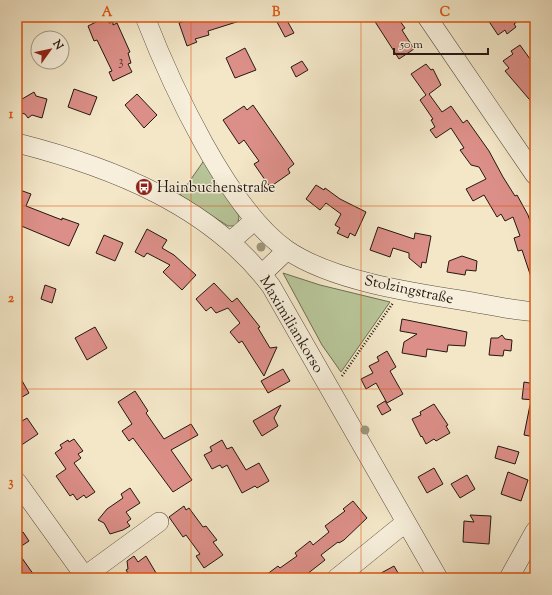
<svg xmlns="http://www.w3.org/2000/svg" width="552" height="595" viewBox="0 0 552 595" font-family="'Sorts Mill Goudy',serif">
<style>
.green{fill:#b8c699;stroke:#6e6e54}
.building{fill:#dc8f88;stroke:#241710}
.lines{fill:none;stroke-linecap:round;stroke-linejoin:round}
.minor-casing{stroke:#584b3e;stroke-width:20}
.path{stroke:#241710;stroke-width:2.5;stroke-dasharray:1 2;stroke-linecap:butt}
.minor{stroke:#f7efdb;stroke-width:19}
.tree{fill:#9e967d}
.grid{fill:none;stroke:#de560c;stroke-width:1;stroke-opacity:0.55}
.labels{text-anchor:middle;stroke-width:3;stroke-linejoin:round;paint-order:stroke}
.number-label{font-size:13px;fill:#52352e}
.poi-label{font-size:15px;fill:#241710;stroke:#f7efdb;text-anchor:start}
.street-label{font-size:15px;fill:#241710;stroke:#f7efdb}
.neatline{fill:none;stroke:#de560c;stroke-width:1.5}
.grid-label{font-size:13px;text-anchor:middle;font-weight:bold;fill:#de560c}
</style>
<rect width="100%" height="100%" fill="#f3e7c8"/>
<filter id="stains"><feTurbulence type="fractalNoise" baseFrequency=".005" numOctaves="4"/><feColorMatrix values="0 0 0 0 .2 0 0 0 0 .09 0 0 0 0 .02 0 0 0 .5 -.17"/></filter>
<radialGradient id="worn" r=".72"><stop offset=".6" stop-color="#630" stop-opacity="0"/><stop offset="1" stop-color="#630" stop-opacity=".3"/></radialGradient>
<path class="green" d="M205,159L239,216L238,223L235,226H228L180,195Z
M283,273L320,285L390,302L341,372L322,345Z"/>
<path class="building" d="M106,17L109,23L113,22V25L117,23L130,52L128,53L131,63L128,64L132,72L113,81L109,72L112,71L97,40L94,41L88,26Z
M198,17H246V19L208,31L209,35L195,39L197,42L187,46L179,23Z
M285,17L294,33L285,37L277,22Z
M372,17H397L405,28L402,30L414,49L399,59Z
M486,17H523L514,24L516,27L507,34L505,30L498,35Z
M520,45L535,66V106L505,71L509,68L503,61L513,54L511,51Z
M245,48L256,70L235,78L226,58Z
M302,61L308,70L296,77L291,67Z
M426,64L431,70L433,69L441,85L429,94L442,112L451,106L463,123L467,120L489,151L503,177L515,196L517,195L528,215L535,236V283H533L522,250L518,251L514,238L520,236L513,217L505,221L501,214L497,217L484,195L473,201L466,189L486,179L479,167L471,165L460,150L464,148L451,128L436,138L430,130L435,127L431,120L433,119L420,100L426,95L411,74Z
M74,89L97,97L90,115L68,107Z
M34,92L36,96L47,99L42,118L32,115L28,118L25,114L17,112V102Z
M137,94L157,115L144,128L125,105Z
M253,105L294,164L288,169L290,173L270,187L254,164L259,161L251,150L244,140L239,144L223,120L244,106L247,110Z
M316,185L324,190L325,188L340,199L366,212L355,236L350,233L348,238L337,233L340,228L335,225L341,214L326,203L320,210L306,199Z
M17,189L31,194L26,206L62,220V218L79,224L69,246L19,225L17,228Z
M378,227L414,239L415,233L431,236L426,263L422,262L421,268L409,258V253L393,248L390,257L370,250Z
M147,229L167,240L162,248L174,255L196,275L182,290L163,272L170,265L147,253L144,257L135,252Z
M104,235L123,243L115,261L96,253Z
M462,256L477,261L476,271L466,270L465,275L447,272L449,261Z
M214,283L232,302L237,298L260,327L258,328L270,348L277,347L264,376L242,341L239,343L230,332L240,323L228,308L216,313L211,307L206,311L196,299Z
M45,285L56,289L52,303L41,299Z
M402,319L467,332L465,346L448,345L447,352L427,349L426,357L402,353L404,342L417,334L400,331Z
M95,327L107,348L87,360L75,338Z
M502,335L505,339L512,340L511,351L504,350L503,356L489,355L491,338H498Z
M387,351L396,367L390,371L403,394L387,403L376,383L366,389L361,379L373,373L369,366L379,361L377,357Z
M283,369L290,381L268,393L261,381Z
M17,372L29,393L17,400Z
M524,382L535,384V400L522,399Z
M135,391L148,411L146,413L164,439L191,424L198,435L171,450L192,480L173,492L133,438L129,441L122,431L132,424L118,402Z
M385,401L391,410L382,415L377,406Z
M434,404L448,425L446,426L450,433L436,441L434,439L426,444L422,436L421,437L412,419L421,415L420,412Z
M281,405L274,418L278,426L262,436L253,421Z
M530,405L535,406V437L524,435Z
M27,418L38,434L17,448V424Z
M74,439L83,451L78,454L81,458L74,463L95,492L86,498L84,495L77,500L73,494L70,496L56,476L66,469L55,453L62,448L60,445L68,440L69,442Z
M222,440L227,449L232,447L246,470L259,463L269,481L257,488L255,486L242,493L227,465L222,468L220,465L212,469L204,455L212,451L210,447Z
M498,446L519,452L515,464L495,458Z
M434,468L443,484L427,493L418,477Z
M508,472L528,480L521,501L501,494Z
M467,475L475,489L460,498L451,484Z
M130,488L140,503L126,512L131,519L127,522L130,526L123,530L110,534L104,523L98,520L107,509L123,498L121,494Z
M353,501L367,518L344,540L339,543L338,542L321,555L325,560L302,578H262L278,566L280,568L297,556L295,553L310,541L313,545L329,532L325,526L345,511L343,509Z
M184,506L186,510L189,508L203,527L206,526L217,540L213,542L223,555L204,568L196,556L200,554L186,535L183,537L169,517Z
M470,515L491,516L489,544L463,542L464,521L474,522Z
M23,532L29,541L17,549V537Z
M17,551L36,578H17Z
M134,556L138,562L146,556L159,578H131L126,570L128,569L127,561Z
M394,566L401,578H372Z"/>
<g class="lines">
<g class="minor-casing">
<path id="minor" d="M145,17C171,84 228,209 287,250C331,280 408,292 460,300C485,304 510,310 535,312
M427,17L535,175
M17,143C112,167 211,206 271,286L438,578
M231,241L255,220
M262,274L287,250
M17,482L86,578
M85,576L159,522
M337,578L406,522
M509,578L535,531"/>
</g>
<path class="path" d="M342,376L393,303"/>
<use href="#minor" class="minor"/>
</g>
<g class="tree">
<circle cx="261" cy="247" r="4.5"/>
<circle cx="365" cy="430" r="4.5"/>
</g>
<path class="grid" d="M191,17V578M361,17V578M17,206H535M17,389H535"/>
<defs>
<g id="bus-disc" transform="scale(0.9)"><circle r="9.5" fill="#8f2418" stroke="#f7efdb"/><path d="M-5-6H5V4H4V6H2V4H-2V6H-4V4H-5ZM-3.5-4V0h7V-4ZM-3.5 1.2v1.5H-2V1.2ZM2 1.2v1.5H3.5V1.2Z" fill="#fff"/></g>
</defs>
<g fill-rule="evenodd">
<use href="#bus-disc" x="144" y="187"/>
</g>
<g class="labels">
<g class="number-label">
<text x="121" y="65">3</text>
</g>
<g class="poi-label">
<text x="157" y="192">Hainbuchenstraße</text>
</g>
<g class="street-label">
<text transform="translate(409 289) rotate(12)" y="5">Stolzingstraße</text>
<text transform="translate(292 324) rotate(59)" y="5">Maximiliankorso</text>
</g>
</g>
<rect width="552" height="595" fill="none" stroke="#f3e7c8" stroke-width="44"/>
<g transform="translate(50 50) rotate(57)"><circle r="19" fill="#f7efdb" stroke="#a3998a"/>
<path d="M0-3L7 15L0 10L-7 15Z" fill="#8f2418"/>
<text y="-6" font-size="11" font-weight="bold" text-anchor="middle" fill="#241710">N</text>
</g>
<path d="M394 48v6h94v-6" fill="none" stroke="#241710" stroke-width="2"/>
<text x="400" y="48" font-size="12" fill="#241710" stroke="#f7efdb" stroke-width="3" paint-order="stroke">50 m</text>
<rect x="22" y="22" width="508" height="551" class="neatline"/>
<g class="grid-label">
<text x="107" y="16">A</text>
<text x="276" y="16">B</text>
<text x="445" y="16">C</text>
<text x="11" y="118">1</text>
<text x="11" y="302">2</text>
<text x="11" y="486">3</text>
</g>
<rect width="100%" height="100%" filter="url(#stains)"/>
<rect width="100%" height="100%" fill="url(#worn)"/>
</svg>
